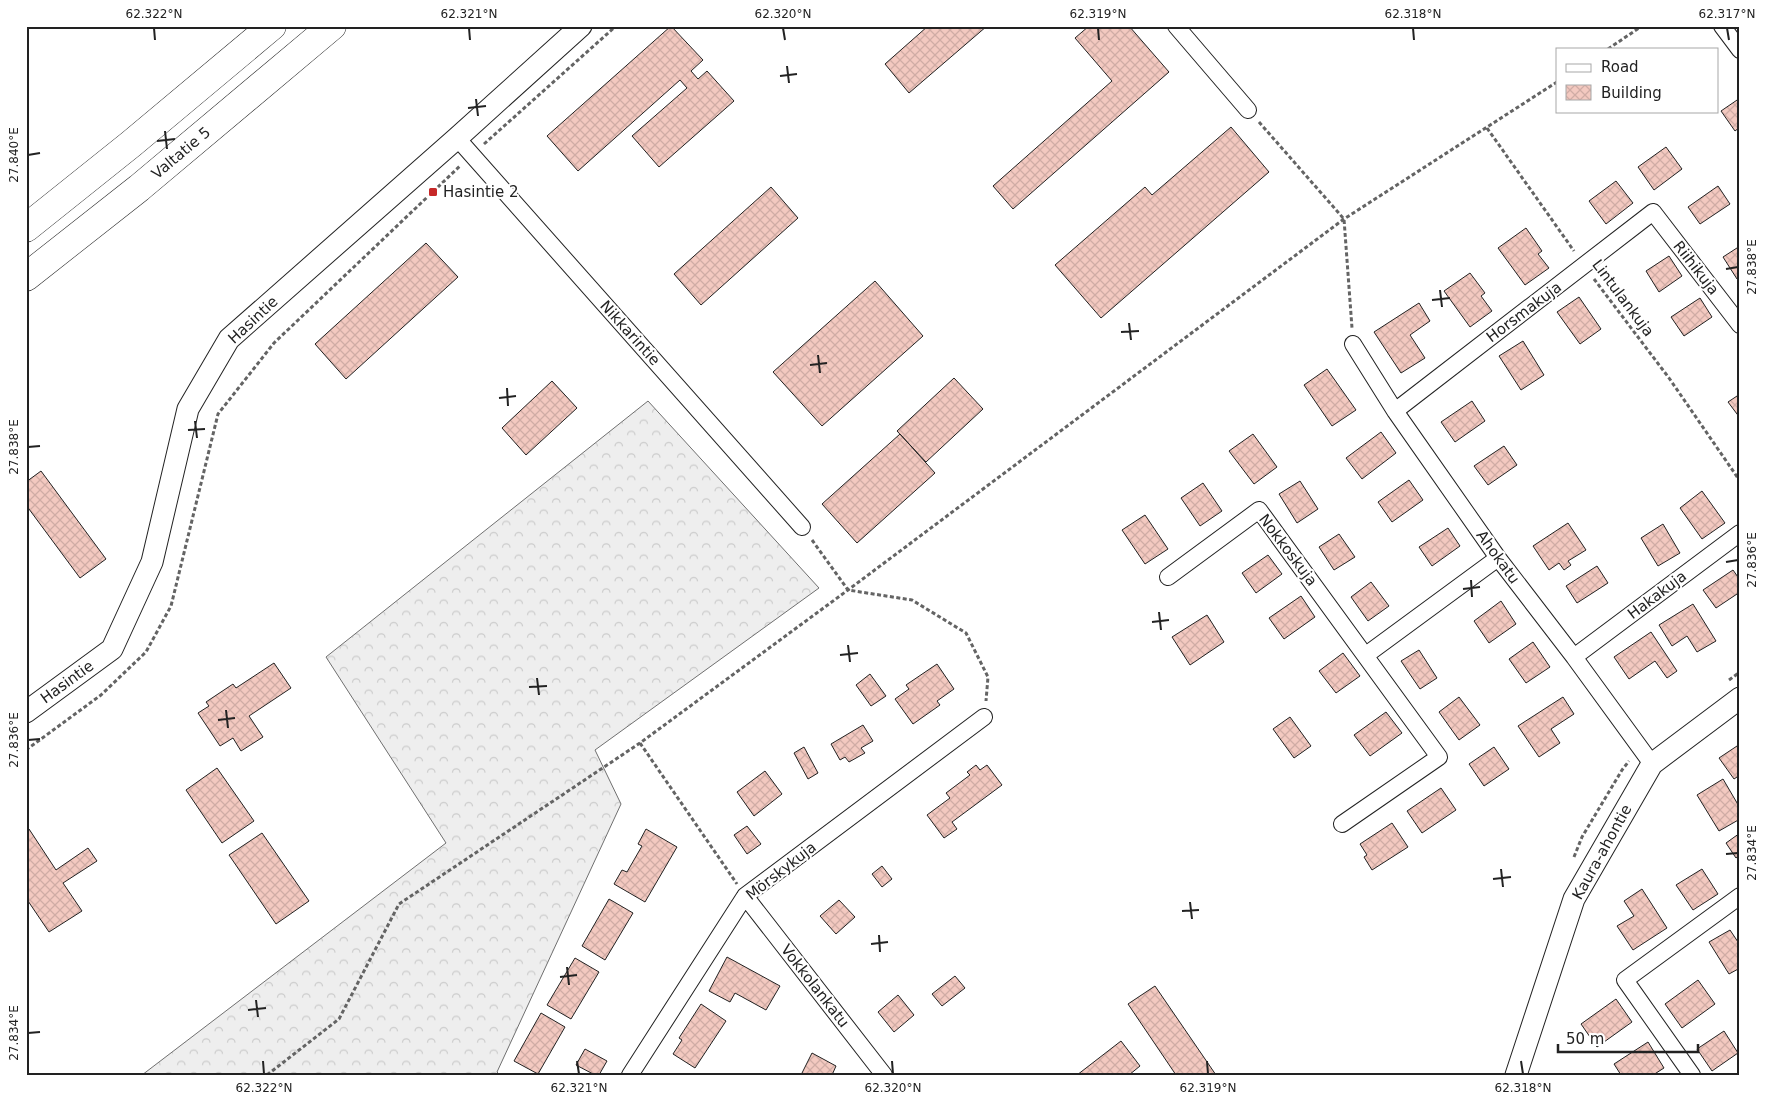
<svg xmlns="http://www.w3.org/2000/svg" width="1766" height="1101" viewBox="0 0 1766 1101" font-family="'DejaVu Sans',sans-serif">
<style>
.forest{fill:url(#forest-crowns);stroke:#6f6f6f}
.building{fill:url(#building-cross-hatch);stroke:#222}
.lines{fill:none;stroke-linecap:round;stroke-linejoin:round}
.minor-casing{stroke:#222;stroke-width:18}
.tertiary-casing{stroke:#222;stroke-width:23}
.trunk-casing{stroke:#222;stroke-width:29}
.path{stroke:#646464;stroke-width:3;stroke-dasharray:4 2.5;stroke-linecap:butt}
.minor{stroke:#fff;stroke-width:16}
.tertiary{stroke:#fff;stroke-width:21}
.trunk{stroke:#fff;stroke-width:28}
.rail-casing{stroke:#222;stroke-width:5.5}
.rail{stroke:#fff;stroke-width:4;stroke-dasharray:11;stroke-linecap:butt}
.ticks{fill:none;stroke:#222;stroke-width:2}
.poi-dot{fill:#c62828;stroke:#fff;stroke-width:2}
.labels{text-anchor:middle;stroke-width:4;stroke-linejoin:round;paint-order:stroke}
.street-label{font-size:15px;fill:#222;stroke:#fff}
.poi-label{font-size:15px;fill:#222;stroke:#fff;text-anchor:start}
.neatline{fill:none;stroke:#222;stroke-width:2}
.ticks-label{font-size:12px;text-anchor:middle;fill:#222}
</style>
<defs>
<pattern id="forest-crowns" width="20" height="18" patternUnits="userSpaceOnUse" patternTransform="scale(1.25)"><rect width="20" height="18" fill="#eee"/><path d="M2 6a3 3 0 1 1 6 0M12 15a3 3 0 1 1 6 0" fill="none" stroke="#ccc"/></pattern>
<pattern id="building-cross-hatch" width="8" height="8" patternUnits="userSpaceOnUse" patternTransform="scale(1.25)"><rect width="8" height="8" fill="#f3c9c0"/><path d="M0 0l8 8M0 8l8-8" fill="none" stroke="#d0aca5"/></pattern>
</defs>
<rect width="100%" height="100%" fill="#fff"/>
<path class="forest" d="M648,401L819,588L595,750L621,804L497,1072L500,1075H142L446,843L326,657Z"/>
<path class="building" d="M671,26L703,60L691,71L698,79L707,71L734,101L659,167L632,136L687,88L680,80L578,171L547,136Z
M928,26H987L909,93L885,64Z
M1089,26H1129L1169,72L1013,209L993,186L1112,81L1075,38Z
M1740,98V127L1735,131L1721,111Z
M1231,127L1269,172L1101,318L1055,265L1145,187L1152,195Z
M1666,147L1682,169L1654,190L1638,167Z
M1616,181L1633,203L1606,224L1589,201Z
M1718,186L1730,204L1700,224L1688,207Z
M771,187L798,218L701,305L674,274Z
M1526,228L1542,251L1538,254L1549,268L1525,285L1498,248Z
M426,243L458,277L346,379L315,344Z
M1740,246V277L1737,279L1723,257Z
M1669,256L1682,276L1659,292L1646,271Z
M1470,273L1485,293L1481,296L1492,311L1470,327L1444,291Z
M875,281L923,336L822,426L773,372Z
M1579,297L1601,329L1580,344L1557,312Z
M1700,298L1712,317L1684,336L1671,317Z
M1419,303L1430,321L1410,335L1425,358L1401,373L1374,332Z
M1523,341L1544,375L1521,390L1499,356Z
M1327,369L1356,410L1332,426L1304,385Z
M954,378L983,409L926,462L897,431Z
M552,381L577,408L526,455L502,428Z
M1740,394V418L1728,402Z
M1472,401L1485,421L1455,442L1441,422Z
M1381,432L1396,453L1362,479L1346,458Z
M900,434L935,473L857,543L822,504Z
M1253,434L1277,467L1254,484L1229,451Z
M1504,446L1517,465L1488,485L1474,466Z
M41,471L106,559L80,578L26,505V482Z
M1409,480L1423,500L1392,522L1378,502Z
M1300,481L1318,509L1297,523L1279,494Z
M1203,483L1222,511L1200,526L1181,498Z
M1702,491L1725,523L1702,539L1680,508Z
M1145,515L1168,549L1145,564L1122,530Z
M1568,523L1586,550L1568,561L1571,565L1564,570L1559,563L1549,570L1533,546Z
M1663,524L1680,553L1658,566L1641,538Z
M1448,528L1460,546L1432,566L1419,547Z
M1339,534L1355,557L1334,570L1319,547Z
M1268,555L1282,574L1256,593L1242,573Z
M1597,566L1608,583L1577,603L1566,586Z
M1733,570L1740,580V592L1716,608L1703,590Z
M1371,582L1389,606L1368,621L1351,597Z
M1301,596L1315,617L1284,639L1269,618Z
M1501,601L1516,624L1489,643L1474,621Z
M1693,604L1716,641L1697,652L1687,636L1672,646L1659,625Z
M1207,615L1224,642L1190,665L1172,637Z
M1651,632L1677,671L1667,678L1655,661L1629,679L1614,657Z
M1533,642L1550,667L1526,683L1509,659Z
M1419,650L1437,678L1420,689L1401,661Z
M1343,653L1360,676L1336,693L1319,671Z
M274,663L291,688L249,716L263,737L241,751L233,738L220,746L198,713L209,706L206,702L233,684L236,688Z
M937,664L954,689L937,701L940,705L913,724L895,699L909,689L906,685Z
M870,674L886,696L871,706L856,685Z
M1459,697L1480,725L1459,740L1439,712Z
M1563,697L1574,714L1551,729L1560,743L1539,757L1518,726Z
M1386,712L1402,733L1370,756L1354,735Z
M1290,717L1311,746L1294,758L1273,729Z
M863,725L873,741L861,748L865,753L849,762L845,757L840,760L831,744Z
M1740,744V775L1734,779L1719,758Z
M804,747L818,773L808,779L794,753Z
M1494,747L1509,769L1484,786L1469,764Z
M976,765L980,770L987,765L1002,785L952,822L957,829L944,838L927,815L950,798L946,793L970,775L967,772Z
M217,768L254,821L222,843L186,790Z
M765,771L782,794L754,816L737,792Z
M1723,779L1740,808V819L1719,831L1697,795Z
M1441,788L1456,810L1422,833L1407,811Z
M1392,823L1408,847L1372,870L1364,857L1367,855L1360,844Z
M747,826L761,844L747,854L734,835Z
M29,829L56,870L88,848L97,861L63,883L82,911L49,932L26,898V831Z
M646,829L677,847L645,902L614,884L622,870L627,872L642,846L638,844Z
M262,833L309,901L276,924L229,855Z
M1740,833V855L1736,858L1726,843Z
M882,866L892,879L882,887L872,874Z
M1702,869L1718,894L1693,910L1676,885Z
M1642,889L1667,928L1633,950L1617,926L1634,916L1624,901Z
M609,899L633,913L605,960L582,946Z
M839,900L855,917L836,934L820,916Z
M1730,930L1740,945V968L1729,974L1709,942Z
M727,957L780,986L766,1010L735,993L730,1002L709,991Z
M575,958L599,972L571,1019L547,1005Z
M955,976L965,988L942,1006L932,994Z
M1698,980L1715,1004L1682,1028L1665,1004Z
M1155,986L1216,1075H1176L1128,1004Z
M898,995L914,1015L894,1032L878,1012Z
M1616,999L1632,1022L1597,1047L1581,1024Z
M701,1004L726,1021L695,1068L673,1054L682,1040L679,1038Z
M541,1013L565,1027L538,1074L514,1061Z
M1724,1031L1738,1053L1712,1071L1697,1049Z
M1121,1041L1140,1066L1129,1075H1077Z
M1648,1042L1664,1068L1653,1075H1621L1614,1064Z
M585,1049L607,1061L599,1075H595L576,1065Z
M812,1053L836,1066L832,1075H801Z"/>
<g class="lines">
<g class="minor-casing">
<path id="minor" d="M1176,26L1248,110
M1722,26L1740,50
M457,138L802,527
M1353,344L1395,411L1498,558L1574,657L1652,764
M1395,411L1653,212L1740,325
M1168,577L1259,510L1439,757L1342,824
M1366,655L1498,558
M1574,657L1740,533
M745,896L884,1075
M630,1075L745,896L984,717
M1692,1075L1625,980L1740,896"/>
</g>
<g class="tertiary-casing">
<path id="tertiary" d="M26,712L112,649L152,562L188,409L229,339L457,138L581,26
M1516,1075L1574,899L1652,764L1740,698"/>
</g>
<g class="trunk-casing">
<path id="trunk" d="M26,228L131,144L272,26
M26,277L139,188L332,26"/>
</g>
<path class="path" d="M1608,49L1642,26
M1259,122L1344,219L1352,328
M1487,128L1574,251
M484,144L616,26
M1594,279L1669,378L1740,481
M812,540L848,590L912,600L966,633L988,677L986,701
M1729,680L1740,672
M640,743L737,884
M26,750L101,695L146,652L171,606L218,414L274,343L461,165
M1574,857L1582,837L1622,770L1629,761
M267,1075L339,1019L399,904L640,743L848,590L1344,219L1557,82"/>
<use href="#minor" class="minor"/>
<use href="#tertiary" class="tertiary"/>
<use href="#trunk" class="trunk"/>
<g class="rail-casing">
<path id="rail" d="M26,28L28,26"/>
</g>
<use href="#rail" class="rail"/>
</g>
<path class="ticks" d="M154,28L155,40M469,28L470,40M783,28L785,40M1098,28L1099,40M1413,28L1414,40M1727,28L1729,40M787,66L789,83M780,76L797,74M476,99L478,116M468,108L486,106M165,131L167,149M157,141L175,139M28,155L40,153M1726,269L1738,267M1440,290L1442,307M1432,300L1450,298M1129,323L1131,340M1121,332L1139,331M818,355L820,373M810,365L827,363M507,388L508,406M499,398L516,396M195,421L197,438M188,430L205,429M28,447L40,446M1726,562L1738,560M1471,580L1472,597M1463,589L1480,587M1159,612L1161,630M1152,622L1169,620M848,645L850,662M840,655L858,653M537,678L539,695M529,687L547,686M226,710L228,728M218,720L235,718M28,740L40,739M1726,854L1738,853M1501,869L1503,887M1493,879L1511,877M1190,902L1192,919M1182,911L1199,910M879,935L880,952M871,944L888,942M567,967L569,985M560,977L577,975M256,1000L258,1017M248,1010L266,1008M28,1033L40,1032M263,1061L264,1074M577,1061L579,1074M892,1061L893,1074M1207,1061L1208,1074M1521,1061L1523,1074"/>
<rect class="poi-dot" x="428" y="187" width="10" height="10" rx="2.5"/>
<g class="labels">
<g class="street-label">
<text transform="translate(181 153) rotate(-40)" y="5">Valtatie 5</text>
<text transform="translate(1696 268) rotate(52)" y="5">Riihikuja</text>
<text transform="translate(1623 298) rotate(53)" y="5">Lintulankuja</text>
<text transform="translate(1524 312) rotate(-37)" y="5">Horsmakuja</text>
<text transform="translate(253 320) rotate(-43)" y="5">Hasintie</text>
<text transform="translate(630 333) rotate(48)" y="5">Nikkarintie</text>
<text transform="translate(1288 550) rotate(53)" y="5">Nokkoskuja</text>
<text transform="translate(1498 557) rotate(54)" y="5">Ahokatu</text>
<text transform="translate(1657 595) rotate(-37)" y="5">Hakakuja</text>
<text transform="translate(67 682) rotate(-36)" y="5">Hasintie</text>
<text transform="translate(1602 852) rotate(-61)" y="5">Kaura-ahontie</text>
<text transform="translate(781 871) rotate(-38)" y="5">Mörskykuja</text>
<text transform="translate(815 986) rotate(52)" y="5">Vokkolankatu</text>
</g>
<g class="poi-label">
<text x="443" y="197">Hasintie 2</text>
</g>
</g>
<rect width="1766" height="1101" fill="none" stroke="#ffffff" stroke-width="55"/>
<rect x="1556" y="48" width="162" height="65" fill="#ffffff" stroke="#a7a7a7"/>
<rect x="1566" y="64" width="25" height="8" fill="#ffffff" stroke="#a7a7a7"/>
<text x="1601" y="72" font-size="15" fill="#222222">Road</text>
<rect x="1566" y="85" width="25" height="15" fill="url(#building-cross-hatch)" stroke="#a7a7a7"/>
<text x="1601" y="98" font-size="15" fill="#222222">Building</text>
<path d="M1558 1044v8h140v-8" fill="none" stroke="#222222" stroke-width="2.5"/>
<text x="1566" y="1044" font-size="15" fill="#222222" stroke="#ffffff" stroke-width="4" paint-order="stroke">50 m</text>
<rect x="28" y="28" width="1710" height="1046" class="neatline"/>
<g class="ticks-label">
<text x="154" y="18">62.322°N</text>
<text x="469" y="18">62.321°N</text>
<text x="783" y="18">62.320°N</text>
<text x="1098" y="18">62.319°N</text>
<text x="1413" y="18">62.318°N</text>
<text x="1727" y="18">62.317°N</text>
<text transform="translate(14 155) rotate(-90)" y="4">27.840°E</text>
<text transform="translate(1752 267) rotate(-90)" y="4">27.838°E</text>
<text transform="translate(14 447) rotate(-90)" y="4">27.838°E</text>
<text transform="translate(1752 560) rotate(-90)" y="4">27.836°E</text>
<text transform="translate(14 740) rotate(-90)" y="4">27.836°E</text>
<text transform="translate(1752 853) rotate(-90)" y="4">27.834°E</text>
<text transform="translate(14 1033) rotate(-90)" y="4">27.834°E</text>
<text x="264" y="1092">62.322°N</text>
<text x="579" y="1092">62.321°N</text>
<text x="893" y="1092">62.320°N</text>
<text x="1208" y="1092">62.319°N</text>
<text x="1523" y="1092">62.318°N</text>
</g>
</svg>
